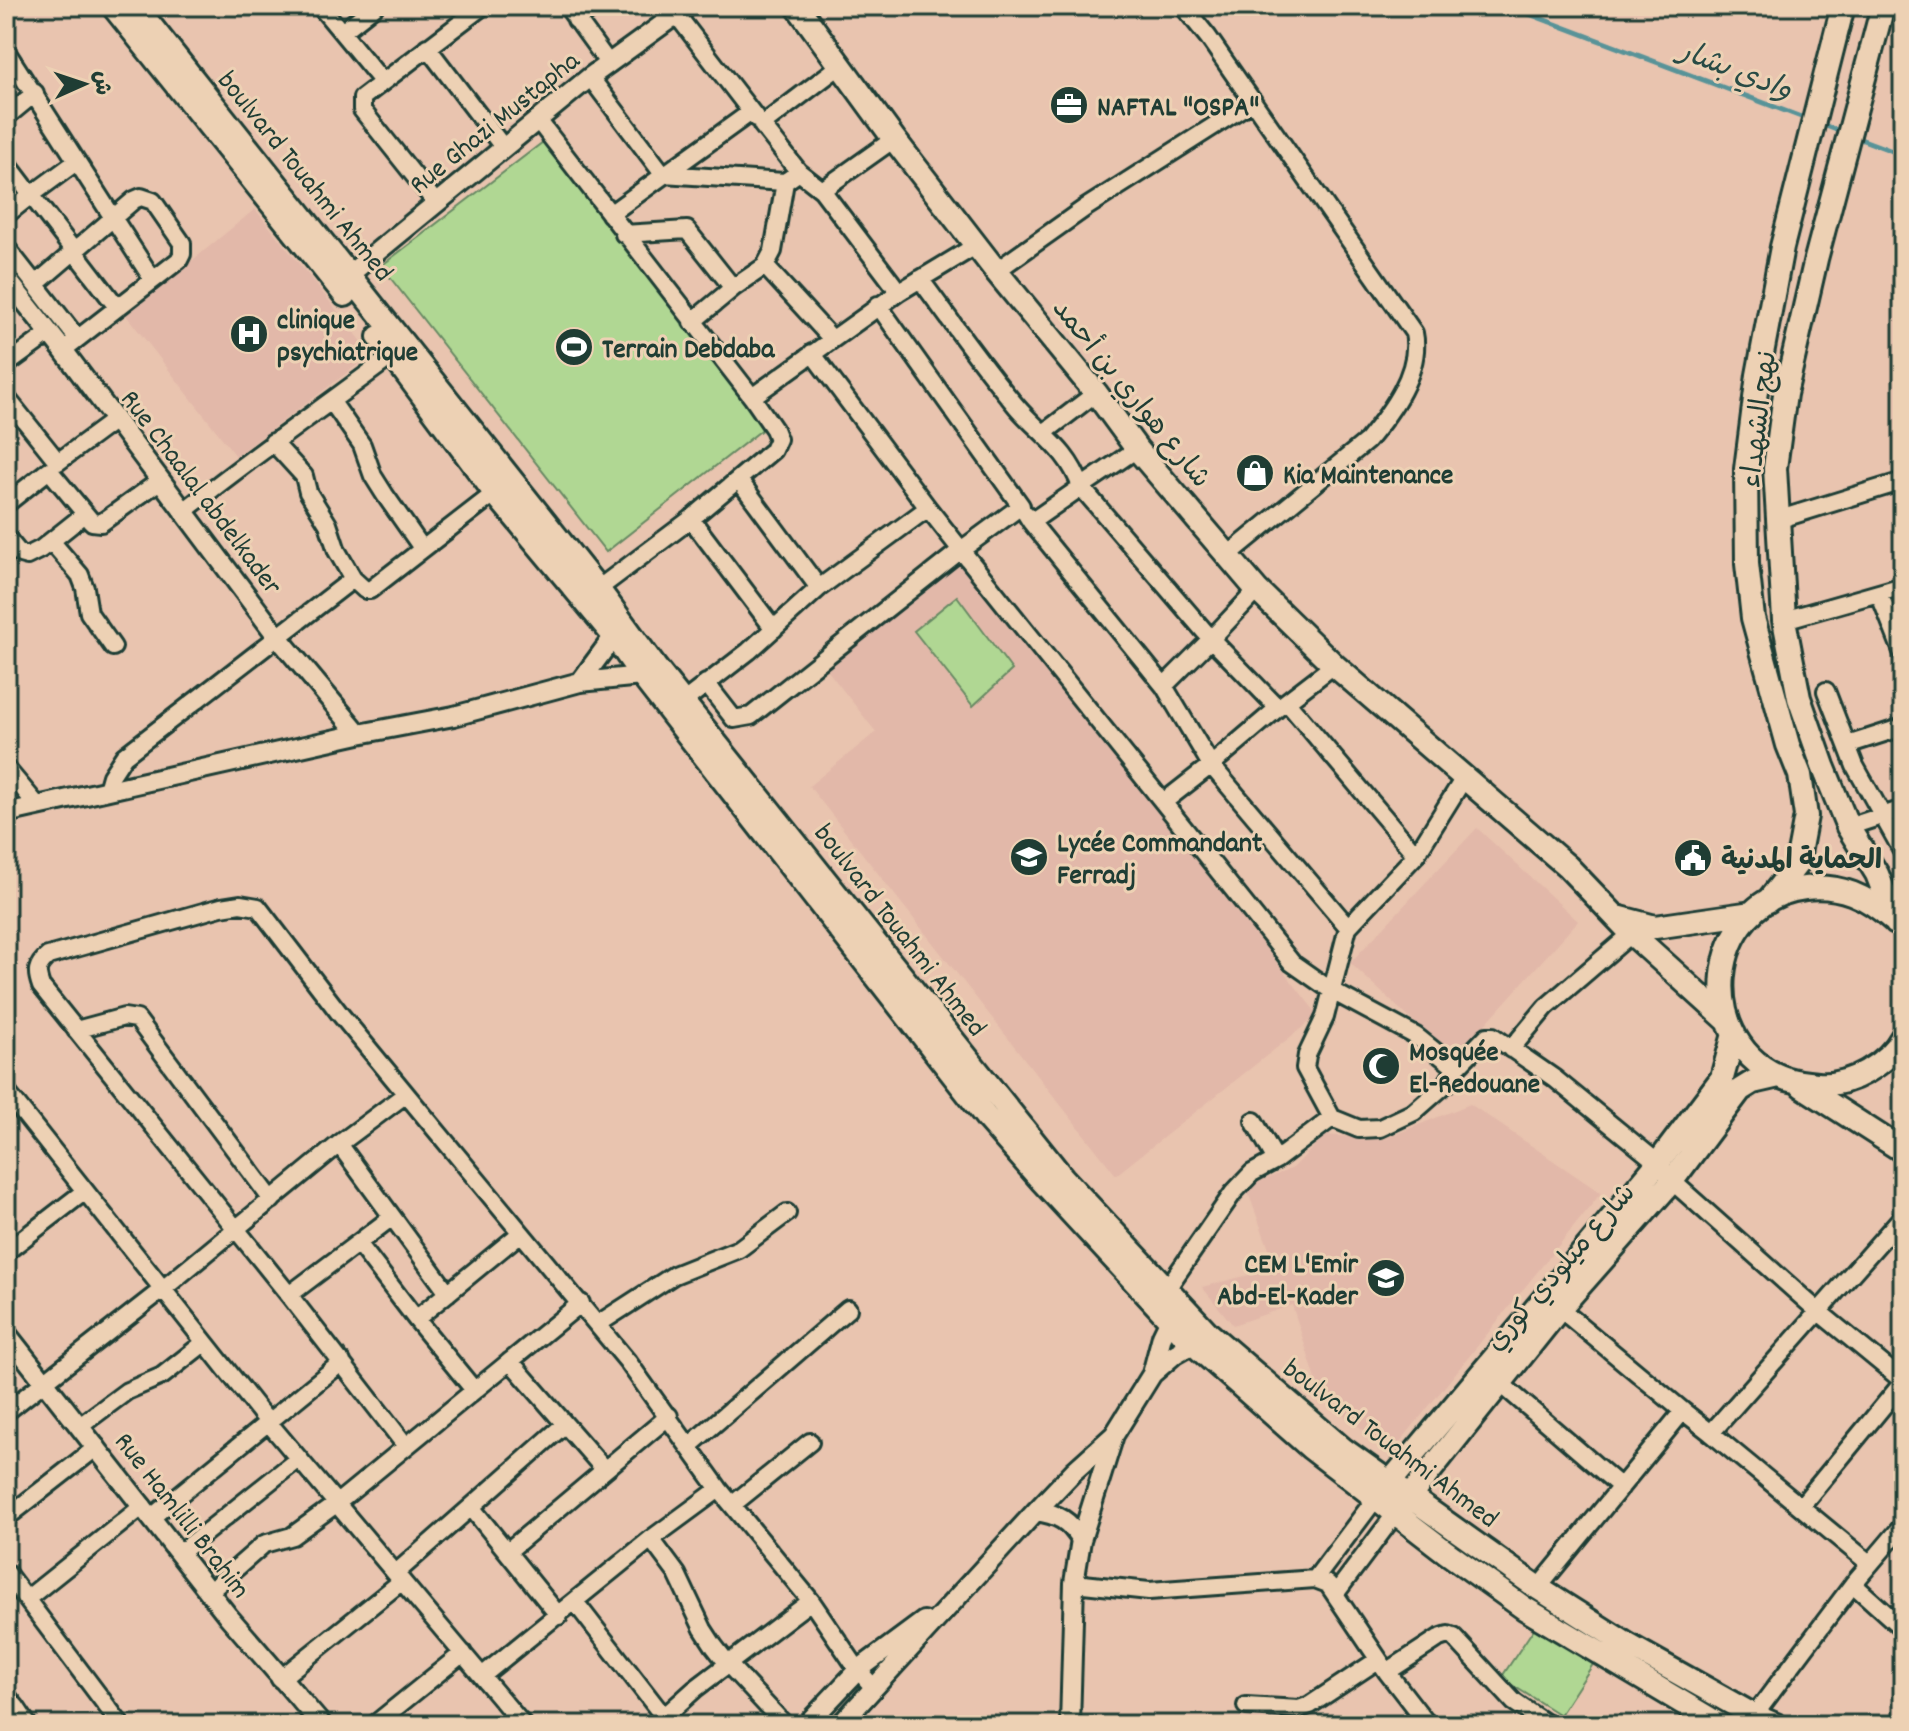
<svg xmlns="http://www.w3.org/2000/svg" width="1909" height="1731" viewBox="0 0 1909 1731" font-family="Dekko,'Playpen Sans Arabic',sans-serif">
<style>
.built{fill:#e2b8a9}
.green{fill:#b0d793;stroke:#688a64;stroke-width:2}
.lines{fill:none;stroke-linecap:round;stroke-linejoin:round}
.stream{stroke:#589398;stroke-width:5}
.minor-casing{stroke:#1f3d34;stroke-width:22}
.tertiary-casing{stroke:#1f3d34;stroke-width:24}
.secondary-casing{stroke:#1f3d34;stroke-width:28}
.minor{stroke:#edd1b4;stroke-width:16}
.tertiary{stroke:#edd1b4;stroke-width:18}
.secondary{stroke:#edd1b4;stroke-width:22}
.labels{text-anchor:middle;stroke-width:6;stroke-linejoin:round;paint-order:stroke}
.poi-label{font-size:28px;font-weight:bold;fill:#1f3d34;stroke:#edd1b4;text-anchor:start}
.street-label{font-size:28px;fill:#1f3d34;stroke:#edd1b4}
.water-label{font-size:30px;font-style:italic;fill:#284b45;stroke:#edd1b4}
</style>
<rect width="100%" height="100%" fill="#e9c4af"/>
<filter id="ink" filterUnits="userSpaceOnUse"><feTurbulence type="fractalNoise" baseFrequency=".0125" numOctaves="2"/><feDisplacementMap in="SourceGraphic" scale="16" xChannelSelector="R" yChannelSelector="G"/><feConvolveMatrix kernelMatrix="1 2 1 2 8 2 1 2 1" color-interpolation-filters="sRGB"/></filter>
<g filter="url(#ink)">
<path class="built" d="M255,209L372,354L236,456L126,315Z
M960,559L1318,1015L1116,1175L809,786L876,732L824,666Z
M1477,828L1578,921L1454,1059L1350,963Z
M1470,1104L1601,1193L1392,1452L1322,1398L1292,1305L1233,1325L1202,1287L1276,1268L1246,1187L1293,1168L1325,1135L1384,1139Z"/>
<path class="green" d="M547,139L764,428L606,552L381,266Z
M957,596L1012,670L973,706L914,631Z
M1535,1627L1595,1661L1560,1715L1501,1678Z"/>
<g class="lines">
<path class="stream" d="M1508,6L1809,120
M1818,123L1842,132
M1855,137L1903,155"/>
<g class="minor-casing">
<path id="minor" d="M320,6L382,81
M567,6L609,64
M1183,6L1208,37L1414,333C1422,371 1390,413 1367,441L1227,556
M676,14L756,118
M576,20L596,6
M342,32L375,6
M427,47L503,147
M6,51L153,280
M841,65L762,125L799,172L822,190L894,139
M590,77L663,174L785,182L799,172
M6,117L35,93
M537,119L752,397
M6,162L31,195L76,162
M436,203L362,110V98L483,6
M610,214L751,112
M6,215L31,195L117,307
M624,234L687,230L733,288
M6,247L77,338
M765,266L832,339
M996,271L1085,208L1253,101
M920,279C952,322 982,366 1017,407C1041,435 1068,449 1081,487L1031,522L1026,514
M36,284L134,200L141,197L153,201L182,243V254L179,260L63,350
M899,292L977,245
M878,305L1021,506L961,550L1292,963L1332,991L1416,1036L1456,1068L1447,1083L1414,1112L1380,1128L1359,1129L1332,1118L1305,1068L1307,1055L1325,1017L1348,927L1416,855L1464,778
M692,322L733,288L765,266L773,251L785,182
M812,353L928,508
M6,365L50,333
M6,397L58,462L115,420
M332,402L362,445L373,476L385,495L422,548
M1045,432L1096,393
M273,442L304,476L308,492L328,524L337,551L353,579L365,590H370L495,493
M1137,449L1081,487L1211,639L1257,590
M6,504L49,470L92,522L101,523L161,480
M183,512C251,457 323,408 393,355
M691,519L774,629
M1777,520L1903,481
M1031,522L1164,686L1211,639L1278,708L1334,665
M6,537L20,554L27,556L41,549L85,514
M51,541L80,575L85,588L89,613L113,647
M598,589L691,519L773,450L778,439L774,429L752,397L899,292L822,190
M1879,593L1903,654
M1784,620L1903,586
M706,683L734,719L751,716L961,550L928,508L819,588
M1164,686L1211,765L1278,708
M1826,691L1855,766L1903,852
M683,702L749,651L819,588L739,480
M1287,702L1416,855
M1847,745L1903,727
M6,768L37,805
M107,790L111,776L124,756L353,579
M1165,801L1211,765L1348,927
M1848,827L1903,809
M76,1030L124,1017L137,1019L272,1200
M1511,1049L1546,1007L1637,929
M1456,1068L1487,1036H1493L1554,1078L1658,1163L1672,1181L1819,1312L1903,1381
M6,1091L268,1422L523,1725
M1254,1121L1276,1160
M339,1144L448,1293
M392,1217L358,1243L416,1319
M358,1243L289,1295L41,986C36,972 36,966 48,956L221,907L240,904L258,907L340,1014L406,1094
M6,1252L85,1191
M1166,1290L1233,1193L1252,1173L1276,1160L1332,1118
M289,1295L406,1446
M598,1324L674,1275L739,1249L787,1213
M510,1361L604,1469
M1499,1382L1621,1487
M474,1390L416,1319L521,1233
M1683,1411L1711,1433L1901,1218
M6,1412L163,1289L339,1144L406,1094L628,1362L719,1489
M80,1426L127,1391L162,1376L204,1343
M1711,1433L1869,1563
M689,1446L848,1309
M732,1505L810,1442
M1801,1506L1903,1382
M471,1507L565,1424
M152,1517L342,1362
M6,1518L97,1447
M651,1539L677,1574L703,1629L714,1646L728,1664L785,1725
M508,1551L669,1416
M180,1553L298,1459
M6,1572L121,1725
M396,1573L471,1507L559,1616
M1315,1579L1376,1498
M1074,1583L1149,1591L1315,1579L1328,1584L1387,1672L1428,1725
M1853,1584L1903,1629
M1538,1588L1683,1411L1552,1302
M209,1592L264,1544L292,1536L336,1504L581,1303
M1336,1593L1396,1513
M28,1598L143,1506
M575,1602L664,1717
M1387,1672L1439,1638L1448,1635L1454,1637L1514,1702L1548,1725
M482,1676L651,1539L719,1489L811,1601L858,1670L874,1688
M280,1679L402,1581
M6,1695L16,1707
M1246,1706L1299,1709L1310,1705L1378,1660
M6,1715L16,1707L28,1725
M374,1725L463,1653
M655,1725L695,1689L811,1601
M1747,1725L1853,1584L1903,1525"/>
</g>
<g class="tertiary-casing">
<path id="tertiary" d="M6,278L63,350L277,636L359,734
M339,283L590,77L688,6
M580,682L614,636L624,629
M6,813L359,734L454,716L580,682L642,676L650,670
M6,1333L228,1616L322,1725
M1152,1374L1175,1354L1205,1337
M1036,1511C1058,1514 1070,1521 1081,1540
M806,1725L858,1670L924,1621
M840,1725L1036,1511L1074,1471L1114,1435
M1070,1725L1074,1583L1081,1540L1114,1435L1152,1374L1162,1336L1175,1309"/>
</g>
<g class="secondary-casing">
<path id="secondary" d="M113,6L345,295
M135,6L598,589L655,667L1063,1178L1208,1333L1344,1450L1538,1588L1628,1645L1753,1715L1776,1725
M797,6L894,139L996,271L1096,393L1137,449L1257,590L1334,665L1567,866L1631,933L1728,1021
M1883,6L1816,259L1785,394L1775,468L1784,620L1799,698L1823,766L1848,827L1877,874L1896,923
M379,337L495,493L614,636L642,676L986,1117L1042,1181L1188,1339L1311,1448L1446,1552L1524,1608L1720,1725
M1768,901L1797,864L1806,816L1800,775L1788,745L1753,618L1747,564L1746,469L1758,375L1782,247L1843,6
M1617,917L1655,927L1752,913
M1893,920C1867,896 1840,884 1805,888C1705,900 1692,1047 1787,1079C1797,1082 1807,1083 1817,1084C1850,1087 1888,1064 1903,1036
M1802,1086L1903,1151
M1381,1493L1658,1163L1722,1078L1734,1034
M1402,1506L1560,1308L1672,1181L1740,1090L1753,1082L1779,1076"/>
</g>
<use href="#minor" class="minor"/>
<use href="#tertiary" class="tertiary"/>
<use href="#secondary" class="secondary"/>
</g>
</g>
<defs>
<g id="office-disc" transform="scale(2)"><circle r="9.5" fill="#1f3d34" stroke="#edd1b4"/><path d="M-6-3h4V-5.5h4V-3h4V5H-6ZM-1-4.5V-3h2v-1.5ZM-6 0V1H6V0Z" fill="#fff"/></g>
<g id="hospital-disc" transform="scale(2)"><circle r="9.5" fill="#1f3d34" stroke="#edd1b4"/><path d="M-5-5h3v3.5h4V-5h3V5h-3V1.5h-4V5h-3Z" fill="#fff"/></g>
<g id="stadium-disc" transform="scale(2)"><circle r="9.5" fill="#1f3d34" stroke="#edd1b4"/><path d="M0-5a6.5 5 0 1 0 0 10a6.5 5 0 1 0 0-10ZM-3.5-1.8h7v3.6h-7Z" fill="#fff"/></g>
<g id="shop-disc" transform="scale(2)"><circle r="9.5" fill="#1f3d34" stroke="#edd1b4"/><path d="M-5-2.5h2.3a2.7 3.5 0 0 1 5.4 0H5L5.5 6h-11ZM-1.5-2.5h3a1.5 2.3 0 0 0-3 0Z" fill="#fff"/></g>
<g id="school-disc" transform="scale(2)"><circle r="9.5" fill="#1f3d34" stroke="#edd1b4"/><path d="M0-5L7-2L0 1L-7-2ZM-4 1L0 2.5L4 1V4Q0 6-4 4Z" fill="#fff"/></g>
<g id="civic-disc" transform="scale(2)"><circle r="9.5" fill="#1f3d34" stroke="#edd1b4"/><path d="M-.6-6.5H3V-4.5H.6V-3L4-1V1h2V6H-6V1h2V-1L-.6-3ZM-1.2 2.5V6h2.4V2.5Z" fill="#fff"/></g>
<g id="mosque-disc" transform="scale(2)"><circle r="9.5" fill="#1f3d34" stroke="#edd1b4"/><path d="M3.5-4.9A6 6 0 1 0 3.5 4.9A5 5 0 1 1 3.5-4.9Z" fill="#fff"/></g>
</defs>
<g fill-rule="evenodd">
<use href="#office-disc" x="1069" y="105"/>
<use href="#hospital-disc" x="249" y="334"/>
<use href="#stadium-disc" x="574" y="347"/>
<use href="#shop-disc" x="1255" y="473"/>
<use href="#school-disc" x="1029" y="857"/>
<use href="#civic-disc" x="1693" y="858"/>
<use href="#mosque-disc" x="1381" y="1066"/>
<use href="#school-disc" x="1386" y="1278"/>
</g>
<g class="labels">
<g class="poi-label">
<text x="1097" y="115">NAFTAL "OSPA"</text>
<text x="277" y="328">clinique<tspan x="277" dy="32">psychiatrique</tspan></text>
<text x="602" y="357">Terrain Debdaba</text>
<text x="1283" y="483">Kia Maintenance</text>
<text x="1057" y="851">Lycée Commandant<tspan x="1057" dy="32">Ferradj</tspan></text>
<text x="1721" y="868">الحماية المدنية</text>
<text x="1409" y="1060">Mosquée<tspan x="1409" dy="32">El-Redouane</tspan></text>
<text x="1358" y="1272" text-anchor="end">CEM L'Emir<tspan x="1358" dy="32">Abd-El-Kader</tspan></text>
</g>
<g class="street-label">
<text transform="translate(493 121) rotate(-39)" y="10">Rue Ghazi Mustapha</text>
<text transform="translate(307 175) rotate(51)" y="10">boulvard Touahmi Ahmed</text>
<text transform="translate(1133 392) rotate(51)" y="10">شارع هواري بن أحمد</text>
<text transform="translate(1757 419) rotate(-83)" y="10">نهج الشهداء</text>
<text transform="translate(203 491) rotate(53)" y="10">Rue Chaalal abdelkader</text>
<text transform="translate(902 929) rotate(52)" y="10">boulvard Touahmi Ahmed</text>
<text transform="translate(1559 1266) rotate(-49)" y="10">شارع ميلودي كوري</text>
<text transform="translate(1392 1442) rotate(37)" y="10">boulvard Touahmi Ahmed</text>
<text transform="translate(184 1514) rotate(52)" y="10">Rue Hamlilli Brahim</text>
</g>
<g class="water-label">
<text transform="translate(1736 69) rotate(21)" y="10">وادي بشار</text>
</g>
</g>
<rect width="1909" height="1731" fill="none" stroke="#edd1b4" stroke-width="32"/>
<rect x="16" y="16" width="1877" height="1699" fill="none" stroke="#1f3d34" stroke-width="3" filter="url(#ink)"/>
<g transform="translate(84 84) rotate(87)" stroke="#edd1b4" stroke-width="6" paint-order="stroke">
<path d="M0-6L14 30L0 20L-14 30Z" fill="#1f3d34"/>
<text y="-12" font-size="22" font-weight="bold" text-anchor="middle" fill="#1f3d34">ش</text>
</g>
</svg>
